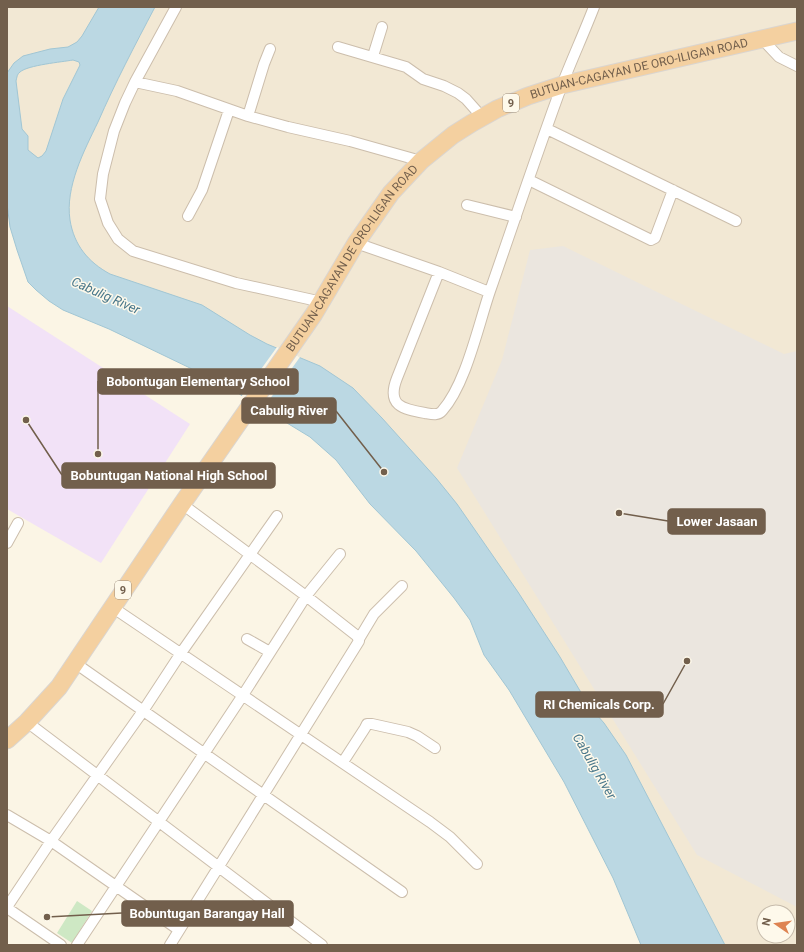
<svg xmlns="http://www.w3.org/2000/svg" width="804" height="952" viewBox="0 0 804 952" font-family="Roboto,sans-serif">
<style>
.residential{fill:#f2e8d4;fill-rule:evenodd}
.industrial{fill:#ebe6df}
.education{fill:#f2e2f7}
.green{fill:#cee8c4}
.water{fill:#bbd8e3;stroke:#a1c6d4;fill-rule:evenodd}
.pier{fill:#fbf5e5}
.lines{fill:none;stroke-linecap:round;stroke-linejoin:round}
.minor-casing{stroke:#ccbeac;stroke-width:12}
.trunk-casing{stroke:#dad5d0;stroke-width:19}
.minor{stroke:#fff;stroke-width:10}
.trunk{stroke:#f4d0a0;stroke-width:17}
.labels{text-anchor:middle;stroke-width:3;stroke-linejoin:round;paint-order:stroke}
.shield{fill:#fef9eb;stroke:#9c8d7c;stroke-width:1}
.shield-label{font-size:11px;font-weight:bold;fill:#725f4c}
.street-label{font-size:12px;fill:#725f4c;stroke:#fef9eb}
.water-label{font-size:13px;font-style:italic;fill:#4a788b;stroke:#fef9eb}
.leader{fill:none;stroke:#725f4c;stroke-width:1.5}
.callout-dot{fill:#725f4c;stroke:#fef9eb;stroke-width:1.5}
.callout{fill:#725f4c;stroke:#725f4c;stroke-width:1.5}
.callout-label{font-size:13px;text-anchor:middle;font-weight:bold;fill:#fff}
</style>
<rect width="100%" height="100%" fill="#fbf5e5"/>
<path class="residential" d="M7,7H797V945H699L392,451L68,259L7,188ZM764,912H788V936H764Z"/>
<path class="industrial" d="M563,246L784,354L797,351V907L697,855L457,468L502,360L530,250Z"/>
<path class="education" d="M7,306L190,424L101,563L7,509Z"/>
<path class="green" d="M77,901L92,911L72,943L57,933Z"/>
<path class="water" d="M99,7H155C135,45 115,83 98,122C84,151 65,187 70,220C74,245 88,262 110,274L202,305L250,335L267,344L320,366L353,388L382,418L436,478L457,504L518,592L560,657L589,706L604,723L626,755L725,945H641L613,878L564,782L509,690L484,655L470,620L454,598L416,551L370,504L336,460L310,437L236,392L190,368L109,329L63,310L49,301L36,290L28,282L17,250L10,227L7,204V73L14,63L23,56L50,49L68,47L77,42L82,36ZM73,60L79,62L80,65L63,99L46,151L42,156L38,158L28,150V136L22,129L16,81C17,77 17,74 20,72C28,65 62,62 73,60Z"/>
<path class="pier" d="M277,347L300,357L262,410L241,397Z"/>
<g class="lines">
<g class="minor-casing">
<path id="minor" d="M176,7L135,82L125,103L114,131L103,174L100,199L108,223L118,239L133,251L236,283L322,302
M762,39L779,57L797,66
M338,47L406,67L423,79L444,86L458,93L466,99L482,117
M373,56L382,27
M135,82L177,91L248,116L288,127L350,141L421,161
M248,116L264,64L270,49
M547,129L736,221
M529,180L651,240L655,238L673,190
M467,205L516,217
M188,216L202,190L229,110
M356,243L439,272L489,292
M439,272L397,378C386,406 403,409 425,413C431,414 438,416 442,411C466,384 478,326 490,291C514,222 537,153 562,85C572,59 584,33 594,7
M7,543L18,523
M112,607L430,822L450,837L477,864
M247,639L270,652
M359,639L374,614L402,586
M75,663L402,892
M27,722L322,945
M343,762L365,728L367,724H372L408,732L417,736L435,748
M7,815L51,841L179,930
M7,907L51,841L143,711L181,653L277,516
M7,908L61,945
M77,945L243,695L306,596L340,554
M170,945L359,641L357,636L306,596L182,504"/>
</g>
<g class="trunk-casing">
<g id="trunk">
<path id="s1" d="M7,740L27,722L59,687L182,504L314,314L356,243L391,193L421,161L453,135L472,123L497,109L528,96L562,85L797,31"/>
</g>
</g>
<use href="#minor" class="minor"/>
<use href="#trunk" class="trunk"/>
</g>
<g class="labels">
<g class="shield">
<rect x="503" y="94" width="16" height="18" rx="3"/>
<rect x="115" y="581" width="16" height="18" rx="3"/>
</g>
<g class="shield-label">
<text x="511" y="107">9</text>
<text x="123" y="594">9</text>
</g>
<g class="street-label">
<text dy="4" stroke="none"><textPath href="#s1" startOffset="954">BUTUAN-CAGAYAN DE ORO-ILIGAN ROAD</textPath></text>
<text dy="4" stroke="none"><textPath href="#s1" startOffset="594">BUTUAN-CAGAYAN DE ORO-ILIGAN ROAD</textPath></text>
</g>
<g class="water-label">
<text transform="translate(106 295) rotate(24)" y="5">Cabulig River</text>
<text transform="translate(595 766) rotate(60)" y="5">Cabulig River</text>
</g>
</g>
<path class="leader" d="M98 454L98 381M384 472L336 411M26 420L62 475M619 513L668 521M687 661L663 704M47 917L122 913"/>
<g class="callout-dot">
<circle cx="98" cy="454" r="4"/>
<circle cx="384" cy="472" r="4"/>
<circle cx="26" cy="420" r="4"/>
<circle cx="619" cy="513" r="4"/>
<circle cx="687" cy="661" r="4"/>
<circle cx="47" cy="917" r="4"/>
</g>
<g class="callout">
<rect x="98" y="369" width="200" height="25" rx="4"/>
<rect x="242" y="398" width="94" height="25" rx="4"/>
<rect x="62" y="463" width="213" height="25" rx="4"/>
<rect x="668" y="509" width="97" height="25" rx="4"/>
<rect x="536" y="692" width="127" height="25" rx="4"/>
<rect x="122" y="901" width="171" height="25" rx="4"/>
</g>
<g class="callout-label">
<text x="198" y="386">Bobontugan Elementary School</text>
<text x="289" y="415">Cabulig River</text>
<text x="169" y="480">Bobuntugan National High School</text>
<text x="717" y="526">Lower Jasaan</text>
<text x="599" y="709">RI Chemicals Corp.</text>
<text x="207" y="918">Bobuntugan Barangay Hall</text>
</g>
<rect width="804" height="952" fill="none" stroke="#725f4c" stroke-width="16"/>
<g transform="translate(776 924) rotate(283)"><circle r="19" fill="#fef9eb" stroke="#c6bbab"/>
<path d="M0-3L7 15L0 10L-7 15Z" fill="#de8351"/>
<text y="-6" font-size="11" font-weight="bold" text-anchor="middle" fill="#725f4c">N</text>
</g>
</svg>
